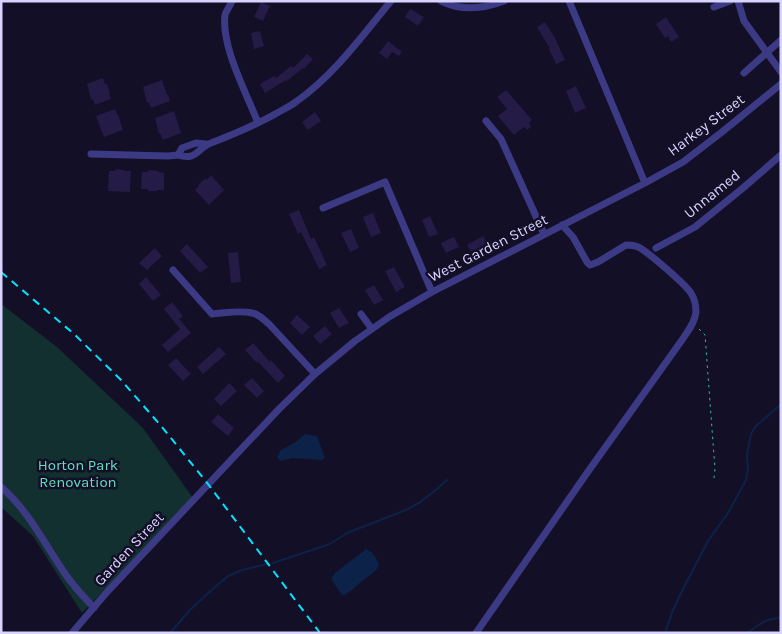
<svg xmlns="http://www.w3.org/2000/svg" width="782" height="634" viewBox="0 0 782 634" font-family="Karla,sans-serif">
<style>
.green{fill:#12302f}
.water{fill:#0c2248}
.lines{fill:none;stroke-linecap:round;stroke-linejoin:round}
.stream{stroke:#0c2248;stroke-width:2}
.building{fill:#241b47}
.path{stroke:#2fb8b0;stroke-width:1;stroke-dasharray:2.5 4;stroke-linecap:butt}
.minor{stroke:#3d3a85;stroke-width:7}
.rail{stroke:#00e5ff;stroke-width:2;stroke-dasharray:8 6;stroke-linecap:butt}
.labels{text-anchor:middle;stroke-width:5;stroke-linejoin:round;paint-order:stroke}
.street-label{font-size:15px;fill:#d9d4ff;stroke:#130f26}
.park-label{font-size:15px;fill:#5fe0c0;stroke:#130f26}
</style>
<rect width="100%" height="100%" fill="#130f26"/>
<path class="green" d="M1,304L57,347L143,428L193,498L82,613L33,536L1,507Z"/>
<path class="water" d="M305,434L317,436L325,458L322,460L293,458L280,461L277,457L281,450L296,442Z
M366,549C373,552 377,558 379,566C375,573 367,576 361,582C355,587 351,591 345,595H342L331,579L335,573Z"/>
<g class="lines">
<path class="stream" d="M273,563L330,544L347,533L406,510L419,503L437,489L447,480
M170,633L190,610L216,586L228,576L242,570L267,564
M665,633L673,610L681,593L708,541L728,513L746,480L748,469L747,455L751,434L755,427L781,404
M747,633L765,621L781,617"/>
</g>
<path class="building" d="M261,2L270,6L263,21L254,17Z
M410,9L424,17L418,26L405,17Z
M666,17L679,37L671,42L668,36L665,38L656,24Z
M545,22L555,38L565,60L556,64L549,49H550L537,27Z
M260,31L264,46L254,49L251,33Z
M388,41L402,52L399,56L392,52L387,59L379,53Z
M307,54L313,59L304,69L303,68L287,81L286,80L265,93L260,84L274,76L276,78L291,66L293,68Z
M103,78L105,84H107L110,93L109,94L111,99L95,105L93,99L91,100L87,84Z
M162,80L167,95L168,94L170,101L151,108L149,102L147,103L143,87Z
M576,86L586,108L575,113L566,91Z
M506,90L532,120L529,123L531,127L527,130L524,127L514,135L498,116L507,109L497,97Z
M115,109L117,115L118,114L123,130L104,137L96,116Z
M174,111L181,133L163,140L160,133L159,134L155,118Z
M315,112L321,121L308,130L302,122Z
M115,169L124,170V171H131L130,192L108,191L109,171H115Z
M148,170L158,171V172L164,173V190H157V191H148V189H141L142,172H148Z
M211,175L224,190L209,205L195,190L199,186L198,185L206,178L207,180Z
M299,210L311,239L314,237L327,265L319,269L301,232L298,234L289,214Z
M373,213L381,233L371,237L363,217Z
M430,216L438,234L429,237L422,220Z
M351,229L359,248L350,252L341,233Z
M483,236L488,244L472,253L467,245Z
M454,237L459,247L446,253L441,243Z
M187,244L208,267L200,273L180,251Z
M155,248L162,256L147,270L139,263Z
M238,252L241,282L231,283L228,253Z
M394,267L405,287L396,292L385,271Z
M146,277L161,295L153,301L139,284Z
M374,285L383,300L374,305L365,290Z
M172,302L183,316L179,319L191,333L168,352L162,345L180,329L164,309Z
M339,308L349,323L339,328L330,313Z
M297,315L310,327L302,335L290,323Z
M325,326L332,334L320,344L313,336Z
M253,343L270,362L271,360L285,376L278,383L258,362L257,363L245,350Z
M219,347L226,354L203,374L197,367Z
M176,358L191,374L183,381L168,365Z
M252,378L264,391L257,398L244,385Z
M229,383L237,391L221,406L214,399Z
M218,414L234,428L228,436L211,422Z"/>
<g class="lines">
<path class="path" d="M699,329L705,335L715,469L714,478"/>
<path class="minor" d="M232,1C230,6 226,11 225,15C221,47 247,94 258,123
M441,1C461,11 483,9 504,1
M569,1L645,183
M738,1L744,21L781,72
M714,7L730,1
M744,73L781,40
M486,121L501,139L544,234
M206,144L196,143L182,148L178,155C197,161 197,148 211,143C234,134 256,125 277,113C284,109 291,106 297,101C334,75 362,36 391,1
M91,154L168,156L178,155
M323,208L385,182L432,292
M656,248L695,227L743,188L781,155
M173,270L212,314C225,313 240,310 252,313C259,314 264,320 269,324L315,374
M361,314L372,329
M1,487C29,511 45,545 66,575C74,587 84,597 94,608
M72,633L107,592L279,409L315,374L355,341L389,317L432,292L645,183L683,162L722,132L781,84
M476,633L587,473L682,340C687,332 695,323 696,312C696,306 694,298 691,293C685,284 647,251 638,247C634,245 631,245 626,245L598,262L590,265L587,262L573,237L562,225"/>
<path class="rail" d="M1,272L74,334L121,380L162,427L208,484L320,633"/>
</g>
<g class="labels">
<g class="street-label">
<text transform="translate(706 125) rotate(-37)" y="5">Harkey Street</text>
<text transform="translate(712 194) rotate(-39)" y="5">Unnamed</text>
<text transform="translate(488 248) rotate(-27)" y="5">West Garden Street</text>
<text transform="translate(129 549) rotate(-47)" y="5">Garden Street</text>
</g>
<g class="park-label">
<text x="78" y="470">Horton Park<tspan x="78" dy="17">Renovation</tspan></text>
</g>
</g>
<rect width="782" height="634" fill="none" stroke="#d9d4ff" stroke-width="5"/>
</svg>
